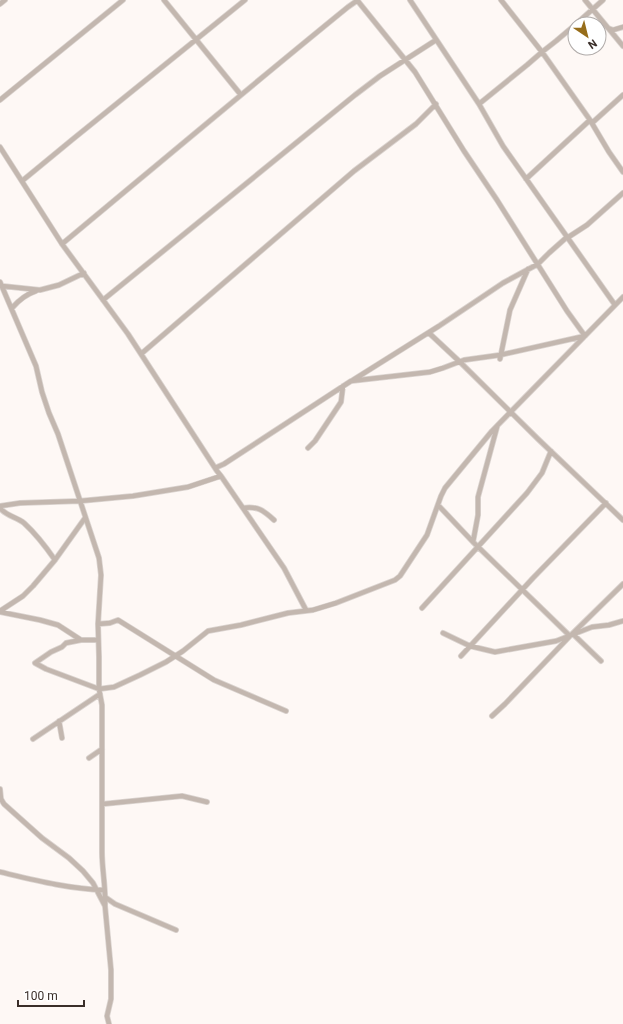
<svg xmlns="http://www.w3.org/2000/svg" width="623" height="1024" viewBox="0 0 623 1024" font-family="Roboto,sans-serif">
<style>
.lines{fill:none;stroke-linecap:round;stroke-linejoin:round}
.street-casing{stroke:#dbd4d0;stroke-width:6}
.street{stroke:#c3b7af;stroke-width:4.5}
</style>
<rect width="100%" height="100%" fill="#fef8f5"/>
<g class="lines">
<g class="street-casing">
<path id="street" d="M164,0L241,95
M410,0L479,104L503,146L615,305
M501,0L542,52L590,120L609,152L623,172
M585,0L608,28L613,30L623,27
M0,4L5,0
M576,24L603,0
M609,29L623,46
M0,100L123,0
M479,104L527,65L542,52L556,41L575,25
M592,123L623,95
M0,147L62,244L128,334L217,471L221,476L284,568L306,610
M526,179L590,120
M22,181L73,139L245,0
M567,238L587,225L623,193
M62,244C157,165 252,85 348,7L358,0
M0,282L36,366L42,392L49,413L58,434L99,558L101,575L98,624L99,657V689L102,705C102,754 102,803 102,852C102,870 106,888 105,906L111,970V999L107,1016L109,1024
M2,286L40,290L59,285L84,273
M103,300L355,95L380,76L436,40
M12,308C18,301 27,294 36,291
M429,333L460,362L538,439L623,520
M141,354L354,171L416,124L436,104
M500,359L510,310L528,269
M353,380L439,326L503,283L538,264L549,253L567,237
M308,448L315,441L341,402L343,386
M215,468L224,464L351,381L430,372L443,368L464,360L500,355L585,336L567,311L497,200L464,151L415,72L357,0
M438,505L473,542L570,636
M0,506L20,503L80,501L133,496L188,487L221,476
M0,508C6,516 17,517 24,523C36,534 46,547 55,560
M243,508C258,506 263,510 274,520
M473,542L478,515V497L497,427
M422,608L527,493L542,473L551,451
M0,611L23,596L33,586L55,560L85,518
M0,612L40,620L58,625L81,640H98
M98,624L110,623L118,620L214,680L286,711
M443,633L470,646L495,652L556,641L592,627L609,625L623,621
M574,635L601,661
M81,640L66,643L62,647L51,652L35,663L46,669L99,689L114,687L140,675L166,662L183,651L208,631L241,625L288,613L313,610L336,603L395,580L400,576L427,535L441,496L445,488L492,431L623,297
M461,656L533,578L606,503
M492,716L505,704L570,636L623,584
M59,721L62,738
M33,739L100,694
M89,758L102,749
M0,789L1,799L4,804L42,838L69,858L83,871L93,883L105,906
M103,804L182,796L207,802
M0,872C34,880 69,889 104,890
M105,897L115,904L176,930"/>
</g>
<use href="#street" class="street"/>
</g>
<g transform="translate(587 36) rotate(145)"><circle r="19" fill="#ffffff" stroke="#b0aba9"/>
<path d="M0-3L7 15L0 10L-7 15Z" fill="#976d1a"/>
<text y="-6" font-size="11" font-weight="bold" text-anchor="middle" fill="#3a2e29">N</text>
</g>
<path d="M18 1000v6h66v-6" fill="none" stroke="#3a2e29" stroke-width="2"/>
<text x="24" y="1000" font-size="12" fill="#3a2e29" stroke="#ffffff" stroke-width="3" paint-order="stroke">100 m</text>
</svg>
